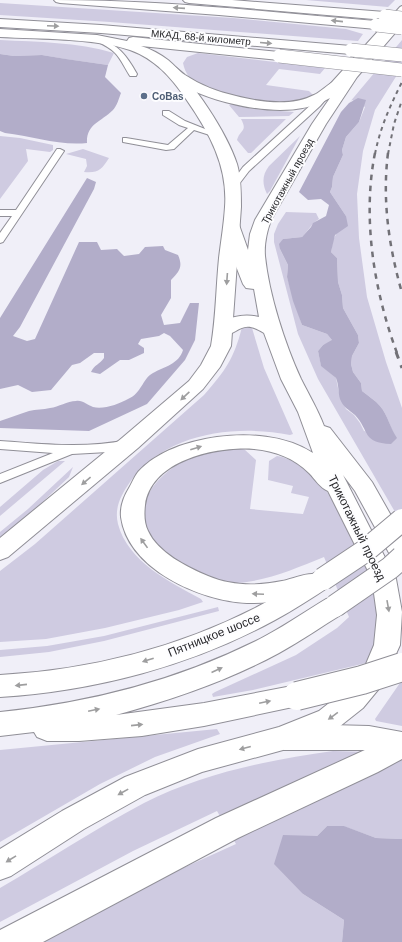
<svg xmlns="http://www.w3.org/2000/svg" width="402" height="942" viewBox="0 0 402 942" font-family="Helvetica,sans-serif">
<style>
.green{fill:#cfcbe1}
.forest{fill:#b2adc9}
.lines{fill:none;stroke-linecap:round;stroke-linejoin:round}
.service-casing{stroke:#908f97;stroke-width:2}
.tertiary-casing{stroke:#908f97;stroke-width:2}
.secondary-casing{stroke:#908f97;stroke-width:2}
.primary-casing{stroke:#908f97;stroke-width:2}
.trunk-casing{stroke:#908f97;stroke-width:2}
.service{fill:#fff;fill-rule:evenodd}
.tertiary{fill:#fff;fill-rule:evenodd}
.secondary{fill:#fff;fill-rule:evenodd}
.primary{fill:#fff;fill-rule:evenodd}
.trunk{fill:#fff;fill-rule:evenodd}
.rail-far2{stroke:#727177;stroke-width:2;stroke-dasharray:4 4;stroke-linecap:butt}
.rail-far1{stroke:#727177;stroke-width:2.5;stroke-dasharray:5.5 5.5;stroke-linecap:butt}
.rail{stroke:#727177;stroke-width:3;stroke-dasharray:7 7;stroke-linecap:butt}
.primary-bridge-far2-casing{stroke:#908f97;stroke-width:14;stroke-linecap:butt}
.primary-bridge-far1-casing{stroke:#908f97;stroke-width:24;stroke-linecap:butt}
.primary-bridge-casing{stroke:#908f97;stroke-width:30;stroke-linecap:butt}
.trunk-bridge-casing{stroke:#908f97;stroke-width:14;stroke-linecap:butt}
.primary-bridge-far2{stroke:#fff;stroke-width:13}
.primary-bridge-far1{stroke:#fff;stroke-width:22}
.primary-bridge{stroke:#fff;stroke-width:28}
.trunk-bridge{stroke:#fff;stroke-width:13}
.oneway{fill:#9e9e9f}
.service-dot{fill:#5c6f8a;stroke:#fdfdff;stroke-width:1.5}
.labels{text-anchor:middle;stroke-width:4;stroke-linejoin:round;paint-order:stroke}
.far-street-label{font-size:10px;fill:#27272a;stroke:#fdfdff}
.far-service-label{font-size:10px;font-weight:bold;fill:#4e5e75;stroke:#fdfdff;text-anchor:start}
.street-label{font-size:12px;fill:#27272a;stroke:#fdfdff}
</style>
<rect width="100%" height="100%" fill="#f0eff8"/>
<path class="green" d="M306,0H395L388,7Z
M0,3L233,18L346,29L363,34L358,41L110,22L0,15Z
M0,40C39,42 76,42 114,53L108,65L65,59L42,55L14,56L0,54Z
M402,40V67L375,110L363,151L357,194L359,238L367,297L386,362L402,408V524L318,379L298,334L274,242V234L278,224L286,212L316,213L319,219C312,223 308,231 302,237L283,239L280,249L288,265L287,277L302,325L327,334L333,341L323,345L318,351L321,365L336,378L339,393L346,409L354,415L360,423L364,431L396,438C390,428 388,415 380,406C375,400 368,396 362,391L361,383L353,372L351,364L352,356L359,343L358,335L343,308L342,295L338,282L337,258L331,252L333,240L346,216L330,192L332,187L333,177L343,155L342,150L346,137L359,122L365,107L352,100L349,103Z
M198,53L325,68L320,74L279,69L266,85L309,91L313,95C295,113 206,93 189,77C186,73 184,68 183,63L187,57Z
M231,104L253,109L294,112L289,116L239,117L229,105Z
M241,119H286L251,153H248L237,140C240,129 248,132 241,119Z
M0,136L20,138L53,145V150L50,152L26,149L28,161L0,199Z
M300,136L270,191L267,194C262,184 262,175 269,166Z
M83,149L109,158C101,170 99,173 84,172L87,166L86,159L66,154Z
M242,327H248L252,328L264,368L293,434L290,435C235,424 165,433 130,482C121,495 114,508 118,524C128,562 170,582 201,599L203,602L179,610L105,628L46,639L0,642V571L35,544L204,395C225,371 234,359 242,327Z
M227,449H244L256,460L250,509L303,514L309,497L291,493L293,486L268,480L269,461L277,456C294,458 316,476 326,490C332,499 337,510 342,520C356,544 372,571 378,598C381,615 376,642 373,659L366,663L253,690L213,697L212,694L215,692L296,655L337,628L349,617L324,557C294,569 263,583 231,583C215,583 201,574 188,567C137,541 125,499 178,464C192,455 211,452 227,449Z
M58,461H65L0,516V507L43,470Z
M73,467L69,477L33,511L0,539V532L28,509Z
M218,607L219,611L104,641L49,652L0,657V650L47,646L104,636Z
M402,680V726L376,721L375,719Z
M217,729L220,734L155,757L100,784L0,842V750Z
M333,751L371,752L402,759V839L376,838L343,826H327L317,836H283L303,894L344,920L342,942H36L141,887L236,844L217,811L133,851L0,922V888C48,860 95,829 144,803C203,773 269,760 333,751Z"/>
<path class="forest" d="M0,54L14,56L42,55L66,59L108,65L105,77L121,93C119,98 117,106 113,110C101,122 86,124 87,143C60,146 32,136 5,133L0,131Z
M358,98L366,100L359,122L346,137L342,150L343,155L333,177L332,187L330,192L346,216L348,226L335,235L331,252L337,258L338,282L342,295L343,308L358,335L359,343L352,356L351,364L353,372L361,383L362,391C368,396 375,400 380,406C388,415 390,428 397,438L391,444C362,443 370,431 355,415C349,410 343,407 340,399C338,392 339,385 336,378L321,366L318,351L323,345L332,340L327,334L302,325L293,301L287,277L288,265L280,249L279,244L283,239L302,237L311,227L313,223L326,216L329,205L321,199L308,200L299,192L341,112L349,103Z
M87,178L96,182L94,189L20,327L13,336L27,341L35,339L79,242H97L101,250L117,249L124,256L139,254L145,247L163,246L165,250L178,255C183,266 180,271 171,280V298L161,315L164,325L180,323L190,303H199L195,340L185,360L147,404L89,431L0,428V421C10,418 19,414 29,411C36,409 43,410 50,408C59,407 67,401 76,401C83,400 87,405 93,407C103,410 119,404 128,399C142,393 142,379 153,373C164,367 179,364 183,350L170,336L164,333L159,336L141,339L138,344L144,348V353L129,360H120L100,374L91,372C94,365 100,364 104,358V353H94L80,363L72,365L51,390L32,392L18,385L0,389V318Z
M327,826H344L376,838L402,839V942H342L344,920L303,894L274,864L283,835L317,836Z"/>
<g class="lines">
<g class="service-casing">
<path id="service" d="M402,6V12L320,106L249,171L236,188H230L229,186L243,167L314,102L400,7Z
M98,38C118,44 127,56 137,74L136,76H130C118,56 118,51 96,41L95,40Z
M163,111H169L185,121L220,135L216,137L194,130L174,149L166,150L123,142V138H126L168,145L188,128L179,125L163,115Z
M57,149H60L64,151L3,242L0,243V233L12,216H0V210H16Z
M127,440L131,441L133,444L131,447L108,452L72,454L0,483V474L53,453L0,449V441C43,444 84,449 127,440Z"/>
</g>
<g class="tertiary-casing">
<path id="tertiary" d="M330,725L369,726L402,732V756L369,750H284L274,746L270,738L274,730L284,726Z"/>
</g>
<g class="secondary-casing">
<path id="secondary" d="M402,14V25L357,77L326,124L271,220C267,231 264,244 265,256C269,295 285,344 301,379C309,395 318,410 324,426L330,428L372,482L402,535V565L394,562L355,491L343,475L396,579L402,612L400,645L382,685L363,708L339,727L283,750L202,772L145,795L84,829L11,876L0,880V849L62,811L125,777L198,749L279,727L319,711L343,692L363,671L374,645L377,615L372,579L328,491C320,488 315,479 309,473C294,458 275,451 254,449C217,446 151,460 145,505C144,514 144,523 148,531C158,553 187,567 208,576C231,586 258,586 282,581C292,579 303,574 312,574C315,574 318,576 321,577L324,583L321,589C297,597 272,604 247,603C200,601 128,569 121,517C120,507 124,496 129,488C132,483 134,477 138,472C157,451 189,441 217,437C248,433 285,435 313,453L298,412L281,379L264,333C238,316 238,340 216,335L214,331C223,317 243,313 259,317L254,289L246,288L243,284L232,256L224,226L226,222L232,221L238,222L248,250L250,234L255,220L312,124L330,98C315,107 297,110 280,110C248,110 182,96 162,68L164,65C174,63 178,70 185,75C200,85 218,92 236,96C260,102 291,107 314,95C323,91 332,79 342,79L398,15Z
M402,733V759L378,772L238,838L43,942H0V930L216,818Z"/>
</g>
<g class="primary-casing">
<path id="primary" d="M183,0H232L385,12L389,13L391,16L389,19L385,20L189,3L185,2Z
M0,29L97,35L127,41L129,38L133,37L279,52L284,53L285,56L284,59L279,60L141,46C151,49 160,54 168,60C193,81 227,133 237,164C241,178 241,193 241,207L231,346L220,367L203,389L138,448L8,557L0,560V538L122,438L189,381L201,365L211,346C216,317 216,288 219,258C221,241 224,224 225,207C228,166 209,132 186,99C171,77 155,59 130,50C94,38 38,39 0,37Z
M323,570L332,573L335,579L332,585C313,597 294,610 275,620C191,666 95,691 0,697V675C89,670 177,648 257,607C277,597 295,584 314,573Z
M335,597L344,599L347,606L344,613C322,626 301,641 279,653C228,681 171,700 116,715L204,703L297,685L307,688L310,696L307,704L204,726L142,736L79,741H47L37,737L34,732L0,736V712C89,703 175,681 256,641C280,629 303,613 326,599Z"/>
</g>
<g class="trunk-casing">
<path id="trunk" d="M54,0C162,0 269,12 376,21L380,22L382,25L380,28L376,29L219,15L60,3L56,2Z
M0,19L101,25L351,46L355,47L357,50L355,53L351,54L101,33L0,27Z"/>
</g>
<use href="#service" class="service"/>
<use href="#tertiary" class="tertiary"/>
<use href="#secondary" class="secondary"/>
<use href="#primary" class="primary"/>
<use href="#trunk" class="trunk"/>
<path class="rail-far2" d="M375,154C380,128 390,106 402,82
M388,154L394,124L402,100"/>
<path class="rail-far1" d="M375,153C362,218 374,291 397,353
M388,153C382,201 389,247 402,293"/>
<path class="rail" d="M396,352L402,368"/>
<g class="primary-bridge-far2-casing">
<path id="primary-bridge-far2" d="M385,16L402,18
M279,56L402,70"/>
</g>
<g class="primary-bridge-far1-casing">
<path id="primary-bridge-far1" d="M323,579L365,551L402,520
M335,606L390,568L402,557"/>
</g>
<g class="primary-bridge-casing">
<path id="primary-bridge" d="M297,696L362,680L402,667"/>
</g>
<g class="trunk-bridge-casing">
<path id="trunk-bridge" d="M376,25L402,28
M351,50L402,55"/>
</g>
<use href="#primary-bridge-far2" class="primary-bridge-far2"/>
<use href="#primary-bridge-far1" class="primary-bridge-far1"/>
<use href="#primary-bridge" class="primary-bridge"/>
<use href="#trunk-bridge" class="trunk-bridge"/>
</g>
<defs><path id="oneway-solid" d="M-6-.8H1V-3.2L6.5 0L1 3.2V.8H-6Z"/></defs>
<g class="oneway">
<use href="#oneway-solid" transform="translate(179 8) rotate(-176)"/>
<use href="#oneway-solid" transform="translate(337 21) rotate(-174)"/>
<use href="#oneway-solid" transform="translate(53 26) rotate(3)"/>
<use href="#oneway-solid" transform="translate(266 43) rotate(5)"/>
<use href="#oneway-solid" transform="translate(227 279) rotate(94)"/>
<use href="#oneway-solid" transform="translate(185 396) rotate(137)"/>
<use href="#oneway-solid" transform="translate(196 448) rotate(-17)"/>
<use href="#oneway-solid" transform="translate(86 481) rotate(140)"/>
<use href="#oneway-solid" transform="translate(144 543) rotate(-126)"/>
<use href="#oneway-solid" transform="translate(258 594) rotate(-178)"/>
<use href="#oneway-solid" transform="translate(388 606) rotate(80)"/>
<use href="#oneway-solid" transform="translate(148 660) rotate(162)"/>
<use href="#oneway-solid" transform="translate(217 670) rotate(-24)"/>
<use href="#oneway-solid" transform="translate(21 685) rotate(174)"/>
<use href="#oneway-solid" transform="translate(265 702) rotate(-12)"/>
<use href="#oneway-solid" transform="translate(94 710) rotate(-12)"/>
<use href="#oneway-solid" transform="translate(333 716) rotate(144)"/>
<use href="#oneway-solid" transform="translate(137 725) rotate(-6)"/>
<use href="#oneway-solid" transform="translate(245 748) rotate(165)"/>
<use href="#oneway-solid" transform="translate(123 792) rotate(151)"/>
<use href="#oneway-solid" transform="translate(11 859) rotate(148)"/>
</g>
<circle class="service-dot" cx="144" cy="96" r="4"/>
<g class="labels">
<g class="far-street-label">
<text transform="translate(201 37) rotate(5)" y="4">МКАД, 68-й километр</text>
<text transform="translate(287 181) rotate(-61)" y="4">Трикотажный проезд</text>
</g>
<g class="far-service-label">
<text x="152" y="100">CoBas</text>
</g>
<g class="street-label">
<text transform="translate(357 528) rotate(64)" y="4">Трикотажный проезд</text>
<text transform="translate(214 635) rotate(-22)" y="4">Пятницкое шоссе</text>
</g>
</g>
</svg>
